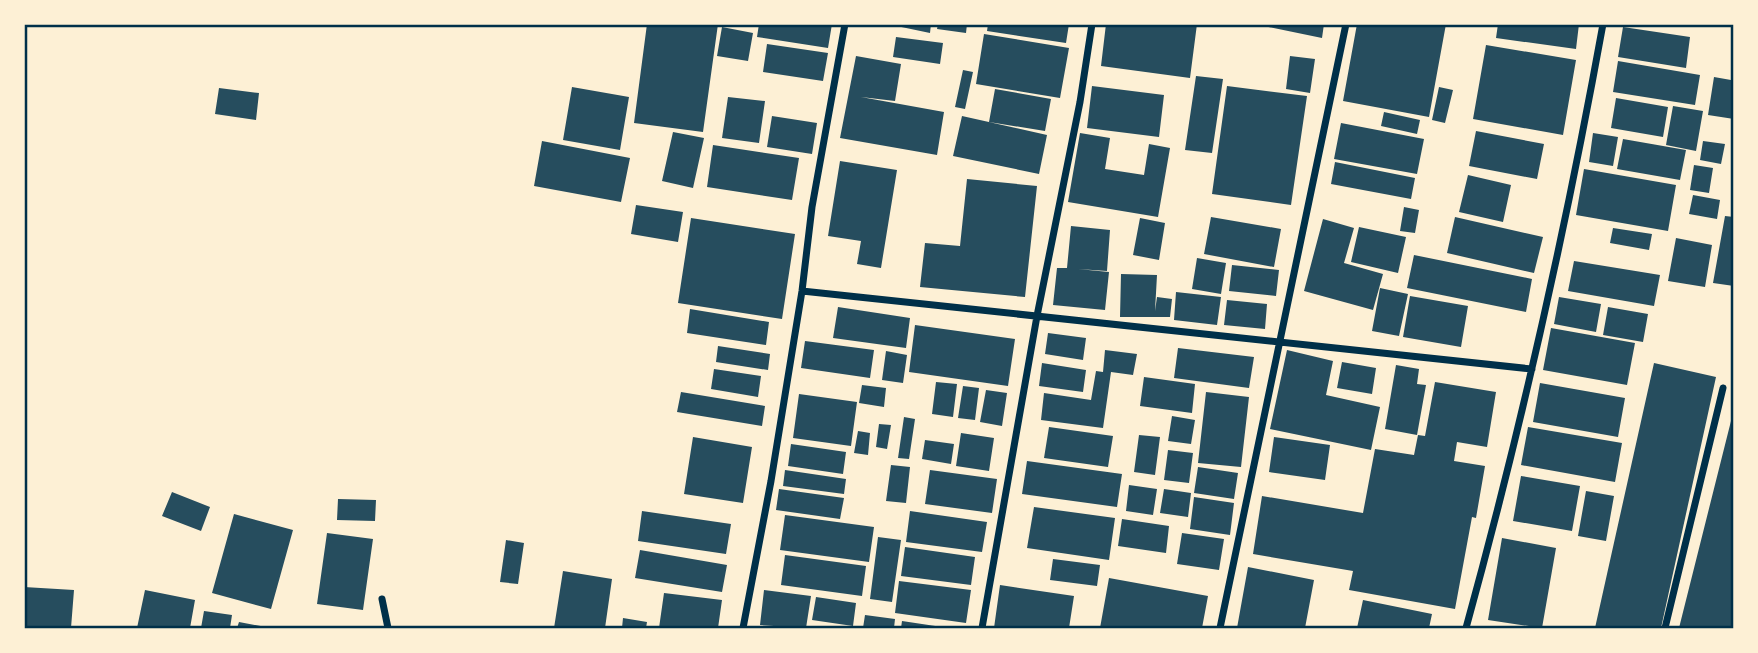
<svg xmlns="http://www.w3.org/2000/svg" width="1758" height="653" viewBox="0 0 1758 653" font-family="'Work Sans',sans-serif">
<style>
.building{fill:#264d5e}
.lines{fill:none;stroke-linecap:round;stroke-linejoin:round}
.minor{stroke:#003049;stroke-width:7}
.neatline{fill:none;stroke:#003049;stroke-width:2.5}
</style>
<rect width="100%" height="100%" fill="#fdf0d5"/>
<path class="building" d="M647,24H718L703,132L634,123Z
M759,24H832L828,48L757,37Z
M887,24H931L930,33Z
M938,24H967L966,33L937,29Z
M988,24H1069L1066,43L987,31Z
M1106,24H1197L1190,78L1101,66Z
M1254,24H1324L1322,38Z
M1357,24H1446L1429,117L1343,101Z
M1498,24H1579L1576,49L1496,38Z
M722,27L753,33L748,61L717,56Z
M1623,27L1690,37L1686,68L1618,57Z
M984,34L1069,48L1060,98L976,84Z
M896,37L943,43L940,64L893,57Z
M767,44L828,53L823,81L763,72Z
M1486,45L1576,60L1563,135L1473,119Z
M856,56L901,64L895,101L861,97L944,112L937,155L840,138Z
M1290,56L1315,59L1310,93L1286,89Z
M1618,61L1700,75L1695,105L1613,92Z
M963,70L973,72L965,109L955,107Z
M1732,75L1734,119L1708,115L1714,77L1731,80Z
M1196,76L1223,79L1212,153L1185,150Z
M1092,86L1164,95L1159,137L1087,128Z
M1227,86L1307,96L1291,205L1212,194Z
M572,87L629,97L620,150L563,140Z
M1439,87L1453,90L1445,123L1432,120Z
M219,88L259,93L256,120L215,114Z
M995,89L1051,99L1045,131L989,122Z
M728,97L765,101L759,143L722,138Z
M1616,98L1668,107L1663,137L1611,128Z
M1673,106L1703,111L1696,151L1666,145Z
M1384,112L1420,120L1417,134L1381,126Z
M772,116L817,123L812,154L767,147Z
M962,116L1047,135L1039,174L953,156Z
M1341,123L1424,139L1417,174L1334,159Z
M1476,131L1544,144L1537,179L1469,166Z
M673,132L704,138L693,188L662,181Z
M1080,133L1110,138L1105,169L1144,175L1149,144L1170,148L1158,217L1068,202Z
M1593,133L1618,137L1613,166L1589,162Z
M1623,139L1686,150L1680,180L1617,169Z
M542,141L630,158L621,202L534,186Z
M1703,141L1725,144L1721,164L1700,160Z
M713,145L799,158L792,200L707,187Z
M840,161L897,170L881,268L857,264L861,241L828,236Z
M1335,162L1415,178L1411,199L1331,184Z
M1694,165L1713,168L1709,193L1690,190Z
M1584,169L1676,185L1668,231L1576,215Z
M1468,175L1511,185L1503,222L1459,212Z
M967,179L1037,186L1025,297L920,287L925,243L960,246Z
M1693,195L1720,200L1717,219L1689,214Z
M636,205L683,212L678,242L631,234Z
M1404,207L1419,210L1415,233L1400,231Z
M1725,216L1734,217V286L1713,283Z
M1211,217L1281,229L1274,267L1204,254Z
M1455,217L1543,237L1534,273L1447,253Z
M691,218L795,234L782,319L678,303Z
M1140,218L1165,223L1159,260L1133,255Z
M1323,219L1354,228L1344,263L1383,274L1373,310L1304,291Z
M1071,226L1110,230L1107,271L1078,269L1109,272L1105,310L1053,305L1057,268H1067Z
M1359,227L1406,237L1398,273L1351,262Z
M1613,228L1652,234L1649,250L1610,243Z
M1676,238L1712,245L1705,287L1668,281Z
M1414,255L1532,279L1526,312L1407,288Z
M1197,258L1226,263L1221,294L1192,289Z
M1574,261L1660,275L1654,306L1568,291Z
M1232,265L1279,270L1276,296L1229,291Z
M1121,274L1157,275L1155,311L1157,297L1172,299L1170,317H1120Z
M1380,288L1408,294L1399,336L1372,331Z
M1176,292L1221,297L1217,325L1174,320Z
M1410,296L1468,306L1461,347L1403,337Z
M1559,297L1601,304L1596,332L1554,324Z
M1227,300L1267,304L1265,329L1224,325Z
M838,307L910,318L906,348L833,338Z
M1608,307L1648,314L1643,342L1603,335Z
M690,309L769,322L766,345L687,333Z
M915,325L1015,339L1008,386L909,372Z
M1551,328L1635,343L1627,385L1543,370Z
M1048,333L1086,338L1083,360L1045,354Z
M805,341L874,350L870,378L801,368Z
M718,346L770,354L768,370L716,362Z
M1178,348L1254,357L1249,388L1174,378Z
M1105,350L1137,354L1133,375L1111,372L1103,428L1041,420L1044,393L1091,400L1096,371L1103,372Z
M1287,350L1333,361L1326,395L1380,407L1371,450L1270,429Z
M886,351L907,355L903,383L882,380Z
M1342,362L1376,368L1372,394L1337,388Z
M1042,363L1086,370L1083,392L1039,386Z
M1654,363L1716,377L1661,628H1595Z
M1396,365L1419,369L1417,384L1426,385L1417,435L1385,429Z
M714,369L761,376L758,397L711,389Z
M1144,377L1195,384L1192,413L1140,406Z
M936,382L957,384L953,417L932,414Z
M1435,382L1496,392L1487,447L1457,442L1454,461L1485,466L1476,518L1472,517L1455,609L1349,590L1353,571L1253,554L1262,496L1363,513L1375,449L1414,455L1418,435L1425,436Z
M1540,383L1625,398L1618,437L1533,422Z
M862,385L886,388L884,407L859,403Z
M963,386L979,388L975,420L958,418Z
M986,390L1007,393L1002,426L980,422Z
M681,392L765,406L762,426L677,412Z
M1206,392L1249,397L1241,467L1198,463Z
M799,394L857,402L851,446L793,438Z
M1733,413L1734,628H1679Z
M1172,416L1195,420L1191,444L1168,441Z
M904,417L915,419L909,459L898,458Z
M879,424L891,425L887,449L876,447Z
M1049,427L1113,436L1108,467L1044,458Z
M1528,427L1622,443L1615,482L1521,465Z
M858,431L870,433L868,455L854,453Z
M961,433L994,438L989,471L956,466Z
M1139,435L1160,437L1155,475L1134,472Z
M693,437L752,447L743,503L684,494Z
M1274,437L1330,445L1325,480L1269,472Z
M925,440L954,444L951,464L922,459Z
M791,444L846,452L843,474L788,466Z
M1168,450L1193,453L1189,483L1164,480Z
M1027,461L1122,474L1117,507L1022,494Z
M891,465L910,467L906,503L886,501Z
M1198,467L1238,473L1234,499L1194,493Z
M785,470L846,479L844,494L783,486Z
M930,470L997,479L992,513L925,504Z
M1521,476L1580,486L1572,531L1513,521Z
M1129,485L1157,489L1153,515L1126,511Z
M779,489L844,498L840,519L776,510Z
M1164,489L1191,493L1188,517L1160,513Z
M1586,491L1614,496L1606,541L1578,536Z
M172,492L210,507L201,531L162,516Z
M1194,497L1234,503L1230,535L1190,529Z
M338,499L376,500L375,521L337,520Z
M1034,507L1115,518L1109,560L1027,548Z
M642,511L731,524L726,554L638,541Z
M910,511L987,522L982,552L906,542Z
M234,514L293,530L271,609L212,593Z
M785,515L874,527L869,562L780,550Z
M1122,519L1169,526L1166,553L1118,546Z
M327,533L373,539L363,610L317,604Z
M1182,533L1224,539L1219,570L1177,564Z
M878,537L901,540L892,602L870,599Z
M1502,538L1556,548L1542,628L1488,620Z
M506,540L524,543L518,584L500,582Z
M905,547L975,557L971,585L901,576Z
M640,550L727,565L722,592L635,578Z
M785,555L866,566L862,596L781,585Z
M1053,559L1100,565L1097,586L1050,580Z
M1248,567L1314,580L1305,628H1237Z
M563,571L612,579L605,628H554Z
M1109,578L1208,596L1202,628H1100Z
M899,581L971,590L966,623L895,613Z
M1000,585L1074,596L1069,628H994Z
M24,587L74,590L71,628H24Z
M145,590L195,600L190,628H137Z
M764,590L811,596L806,628L760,625Z
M664,593L722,600L718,628H659Z
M816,597L856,603L853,626L812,620Z
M1363,600L1432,614L1429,628H1357Z
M204,611L232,615L230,628H201Z
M865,615L895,619L894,628H863Z
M623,618L647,622L646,628H622Z
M902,621L942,627V628H901Z
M239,622L266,627L265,628H237Z"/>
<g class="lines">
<path class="minor" d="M802,291L1532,369
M382,599L388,628
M743,628L771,481L802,291L812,207L845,24
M982,628L1037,316L1080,102L1092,24
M1220,628L1346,24
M1466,628C1521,429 1566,228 1603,24
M1665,628L1723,388"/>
</g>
<rect width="1758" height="653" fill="none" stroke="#fdf0d5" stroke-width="52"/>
<rect x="26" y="26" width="1706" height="601" class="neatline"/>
</svg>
